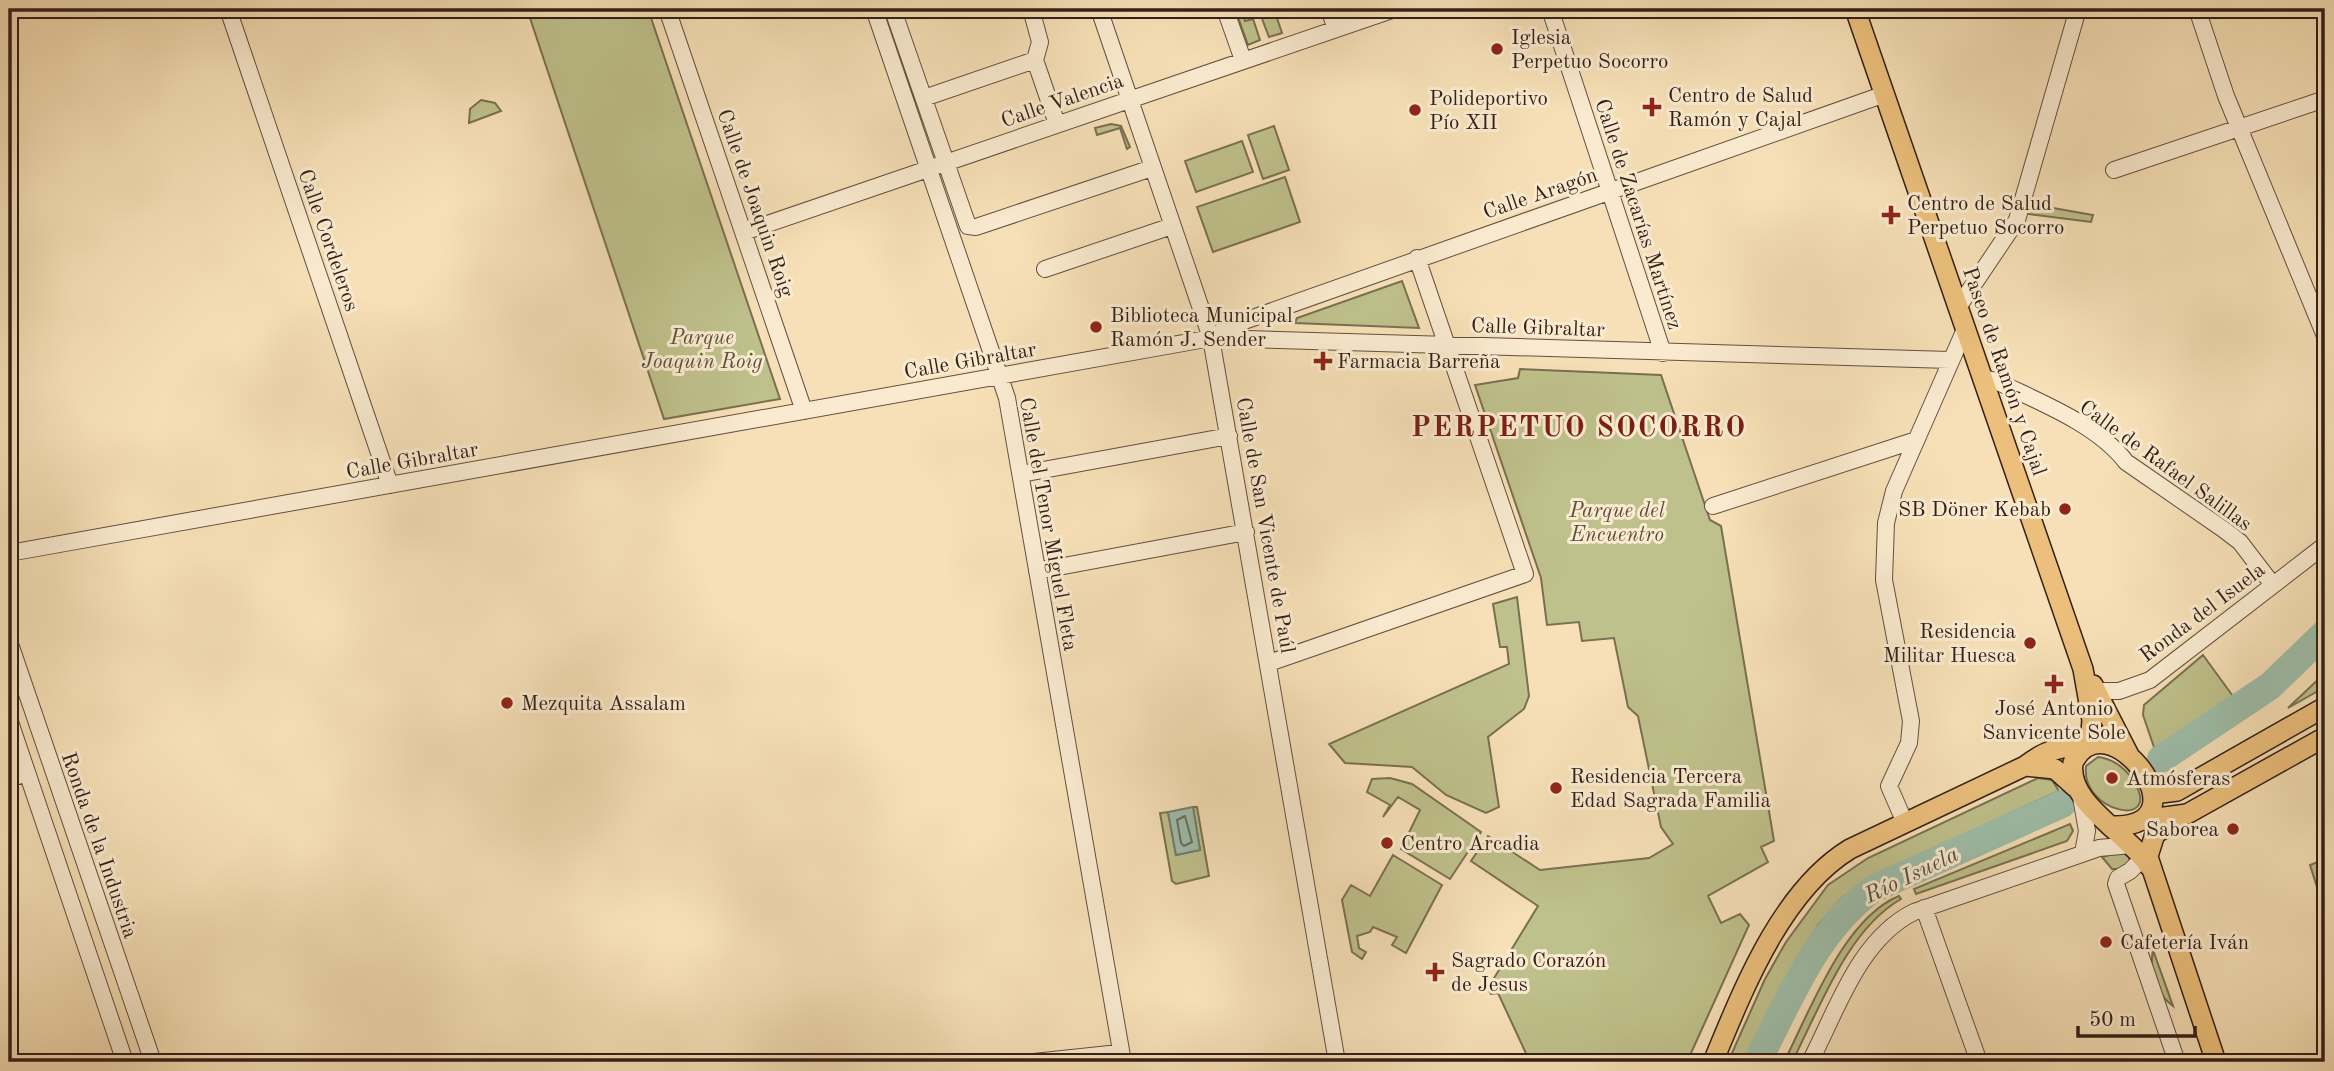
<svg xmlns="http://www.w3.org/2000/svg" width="2334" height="1071" viewBox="0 0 2334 1071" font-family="'Old Standard TT',serif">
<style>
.green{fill:#bfc18c;stroke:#797052;stroke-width:2}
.water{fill:#9ebeaa;stroke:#737e70;stroke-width:2}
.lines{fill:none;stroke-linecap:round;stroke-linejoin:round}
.shore{stroke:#686e61;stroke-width:2}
.river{stroke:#9ebeaa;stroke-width:28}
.minor-casing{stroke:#644f40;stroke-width:18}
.major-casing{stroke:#331f18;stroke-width:22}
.minor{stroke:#faebd0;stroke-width:16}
.major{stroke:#ecc07c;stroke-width:19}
.poi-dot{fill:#8f2418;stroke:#faebd0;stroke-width:2.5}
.labels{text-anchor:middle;stroke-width:6;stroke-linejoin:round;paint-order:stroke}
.poi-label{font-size:21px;fill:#331f18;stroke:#faebd0;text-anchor:start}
.street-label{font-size:21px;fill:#331f18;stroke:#faebd0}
.park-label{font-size:21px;font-style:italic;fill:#5d503b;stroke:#faebd0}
.water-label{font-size:23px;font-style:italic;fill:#534f44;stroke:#faebd0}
.district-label{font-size:28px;font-weight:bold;letter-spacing:2px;fill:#7a1f14;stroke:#faebd0}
</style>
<rect width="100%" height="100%" fill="#f7e0b7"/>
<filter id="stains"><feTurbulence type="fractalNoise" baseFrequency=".00286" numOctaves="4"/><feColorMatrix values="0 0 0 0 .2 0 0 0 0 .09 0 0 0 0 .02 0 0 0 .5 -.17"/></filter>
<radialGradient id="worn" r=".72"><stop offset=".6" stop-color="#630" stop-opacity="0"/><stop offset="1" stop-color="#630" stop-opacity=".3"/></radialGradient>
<path class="green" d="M527,9H648L780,399L664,419Z
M1235,9H1241L1245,21L1253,19L1260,40L1248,45Z
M1267,9H1274L1282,33L1269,37L1261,16L1268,13Z
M481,100L495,103L501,111L469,123L470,109Z
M1111,124L1121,126L1130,147L1127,149L1120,128L1097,135L1095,128Z
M1274,126L1289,170L1263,179L1248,135Z
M1242,141L1253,172L1196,192L1185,161Z
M1285,177L1300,222L1213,252L1197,207Z
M2031,204L2093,215L2091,222L2029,214Z
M1402,281L1419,328L1295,323L1297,318Z
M1520,369L1661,375L1710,520L1721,526L1774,841L1761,847L1768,862L1708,896L1721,923L1740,914L1749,925L1687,1062H1530L1498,993L1491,994L1488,988L1538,906L1471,861L1488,836L1540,870L1649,858L1673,844L1661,827L1638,716L1628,707L1614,638L1582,641L1579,622L1547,625L1541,578L1475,385L1518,378Z
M1517,597L1529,696L1524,709L1488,737L1499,807L1486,813L1446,795L1412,767L1345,763L1329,744L1509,664L1507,647H1500L1493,604Z
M2203,655L2235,699L2156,753L2143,715L2144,705Z
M2325,673V687L2288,708Z
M2098,757C2113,759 2125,768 2133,780C2165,830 2080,813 2086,766Z
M1390,778L1412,784L1481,832L1450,879L1401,849L1420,810L1398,797L1383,817L1390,805L1367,792L1372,779Z
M2038,778L2052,780L2059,791L1867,879L1842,898L1818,925L1746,1062H1728L1765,979L1786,942L1828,885L1868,858Z
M1193,807H1197L1209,876L1176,884L1172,881L1160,813L1168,812L1176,855L1200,850Z
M2070,824L2073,831L2067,841L1916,894L1914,889Z
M2116,853L2130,855L2129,862L2121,869H2112L2102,857Z
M1393,855L1442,885L1406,953L1392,945L1397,937L1373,927L1370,932L1357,936L1359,948L1366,952L1362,959L1352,952L1342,900L1351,885L1370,896Z
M2325,859V884L2317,887L2310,865Z
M1899,896L1901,899C1847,930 1820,1008 1792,1062H1784C1810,1011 1844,918 1899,896Z
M2153,950L2173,1006C2155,993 2149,971 2153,950Z"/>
<path class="water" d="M1193,807L1200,850L1176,855L1168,812Z"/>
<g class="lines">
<path class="shore" d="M1185,816L1192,842L1184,846L1181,843L1177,820Z"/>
<path class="river" d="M2161,759L2270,686L2325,633
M1757,1062C1790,1000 1815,931 1873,889L2062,804"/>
<g class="minor-casing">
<path id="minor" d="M228,9L390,485
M667,9L804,411
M874,9L1007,398L1123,1062
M896,9L894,13L968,226L976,227L1152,168
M1031,9L1040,42L1035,60L1057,124
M1099,9L1211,338L1337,1062
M1225,9L1243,60
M1329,9L1336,29
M1550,9L1663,353
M2197,9L2226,96L2325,336
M924,98L1035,60
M2114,170L2325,99
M744,232L1395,9
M1045,269L1172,226
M1959,306L2017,220L2078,9
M1211,338L1230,326L1885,94
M1983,378L1996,381C2039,402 2097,424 2126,462L2223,529L2240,542L2273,585
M1021,474L1229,436
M1713,506L1916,440
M9,553L1211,338L1950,360
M1037,571L1246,532
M9,641L153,1062
M1269,663L1525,574L1417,258
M2097,691H2119L2150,680L2325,545
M9,719L125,1062
M9,779L27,773
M2081,797L2087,831L2083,853
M1905,823L1889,786L1909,743L1911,721L1884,580L1886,523L1894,491L1966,327
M2143,858L2130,871L2118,878L2116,884L2177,1062
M1924,908L1979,1062
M1034,1062L1119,1053
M1810,1062C1837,1010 1859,939 1914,912L2079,855L2099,848L2132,845"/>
</g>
<g class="major-casing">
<path id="major" d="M1855,9L2083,669L2092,720L2090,744
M9,11L14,9
M2093,685L2130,757
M2025,766L2055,769L2075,787
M2153,794L2177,791L2325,707
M2143,820L2187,814L2325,737
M2113,826C2209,827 2106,695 2073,763C2067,804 2127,832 2149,866
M2147,854L2216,1062
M2148,856L2155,834L2177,820
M1713,1062C1743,990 1781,891 1850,849L2025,766C2043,752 2059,745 2083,748"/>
</g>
<use href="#minor" class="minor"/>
<use href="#major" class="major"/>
</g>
<g class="poi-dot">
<circle cx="1497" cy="49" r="7"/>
<path d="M1648.5 96.5h7v7h7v7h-7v7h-7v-7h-7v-7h7z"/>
<circle cx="1415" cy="110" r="7"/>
<path d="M1887.5 204.5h7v7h7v7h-7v7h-7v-7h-7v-7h7z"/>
<circle cx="1096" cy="327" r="7"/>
<path d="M1319.5 350.5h7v7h7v7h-7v7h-7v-7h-7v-7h7z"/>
<circle cx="2065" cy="509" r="7"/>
<circle cx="2030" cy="643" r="7"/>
<path d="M2050.5 673.5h7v7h7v7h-7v7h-7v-7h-7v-7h7z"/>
<circle cx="507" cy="703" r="7"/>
<circle cx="2112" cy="778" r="7"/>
<circle cx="1556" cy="788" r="7"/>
<circle cx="2233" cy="829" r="7"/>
<circle cx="1387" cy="843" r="7"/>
<circle cx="2106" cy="942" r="7"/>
<path d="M1431.5 961.5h7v7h7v7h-7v7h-7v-7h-7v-7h7z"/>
</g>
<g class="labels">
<g class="poi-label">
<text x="1511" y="44">Iglesia<tspan x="1511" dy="24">Perpetuo Socorro</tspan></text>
<text x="1668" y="102">Centro de Salud<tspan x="1668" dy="24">Ramón y Cajal</tspan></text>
<text x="1429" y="105">Polideportivo<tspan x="1429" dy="24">Pío XII</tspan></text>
<text x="1907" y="210">Centro de Salud<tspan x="1907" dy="24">Perpetuo Socorro</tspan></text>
<text x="1110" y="322">Biblioteca Municipal<tspan x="1110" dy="24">Ramón J. Sender</tspan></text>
<text x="1337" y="368">Farmacia Barreña</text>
<text x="2051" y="516" text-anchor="end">SB Döner Kebab</text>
<text x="2016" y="638" text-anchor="end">Residencia<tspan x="2016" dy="24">Militar Huesca</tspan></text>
<text x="521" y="710">Mezquita Assalam</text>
<text x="2054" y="715" text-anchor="middle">José Antonio<tspan x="2054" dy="24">Sanvicente Sole</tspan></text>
<text x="1570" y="783">Residencia Tercera<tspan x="1570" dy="24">Edad Sagrada Familia</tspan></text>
<text x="2126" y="785">Atmósferas</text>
<text x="2219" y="836" text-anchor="end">Saborea</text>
<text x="1401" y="850">Centro Arcadia</text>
<text x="2120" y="949">Cafetería Iván</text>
<text x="1451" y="967">Sagrado Corazón<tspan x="1451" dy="24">de Jesus</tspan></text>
</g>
<g class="street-label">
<text transform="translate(1062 100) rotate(-19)" y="7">Calle Valencia</text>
<text transform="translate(1540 193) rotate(-19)" y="7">Calle Aragón</text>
<text transform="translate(756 203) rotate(71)" y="7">Calle de Joaquin Roig</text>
<text transform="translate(1639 214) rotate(72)" y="7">Calle de Zacarías Martínez</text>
<text transform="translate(329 240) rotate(71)" y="7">Calle Cordeleros</text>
<text transform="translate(1538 327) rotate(2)" y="7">Calle Gibraltar</text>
<text transform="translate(970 360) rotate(-10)" y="7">Calle Gibraltar</text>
<text transform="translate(2005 371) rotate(71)" y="7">Paseo de Ramón y Cajal</text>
<text transform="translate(412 460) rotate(-10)" y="7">Calle Gibraltar</text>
<text transform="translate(2166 465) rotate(36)" y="7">Calle de Rafael Salillas</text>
<text transform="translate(1049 524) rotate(80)" y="7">Calle del Tenor Miguel Fleta</text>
<text transform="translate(1266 525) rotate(80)" y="7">Calle de San Vicente de Paúl</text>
<text transform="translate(2202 612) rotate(-37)" y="7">Ronda del Isuela</text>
<text transform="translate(100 845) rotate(71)" y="7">Ronda de la Industria</text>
</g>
<g class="park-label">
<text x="702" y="344">Parque<tspan x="702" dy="24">Joaquin Roig</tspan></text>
<text x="1617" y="517">Parque del<tspan x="1617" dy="24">Encuentro</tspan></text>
</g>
<g class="water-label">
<text transform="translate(1911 874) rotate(-26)" y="8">Río Isuela</text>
</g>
<g class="district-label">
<text x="1579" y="436">PERPETUO SOCORRO</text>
</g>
</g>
<rect width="2334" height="1071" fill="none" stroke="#f7e0b7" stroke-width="35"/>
<rect x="10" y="10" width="2313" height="1050" fill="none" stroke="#331f18" stroke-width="3.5"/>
<rect x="18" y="18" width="2299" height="1036" fill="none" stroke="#331f18" stroke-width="2"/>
<path d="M2078 1026v10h117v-10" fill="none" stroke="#331f18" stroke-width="3.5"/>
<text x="2089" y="1026" font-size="21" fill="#331f18" stroke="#faebd0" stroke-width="5" paint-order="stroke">50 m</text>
<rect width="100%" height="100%" filter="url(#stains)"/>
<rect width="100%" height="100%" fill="url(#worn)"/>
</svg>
